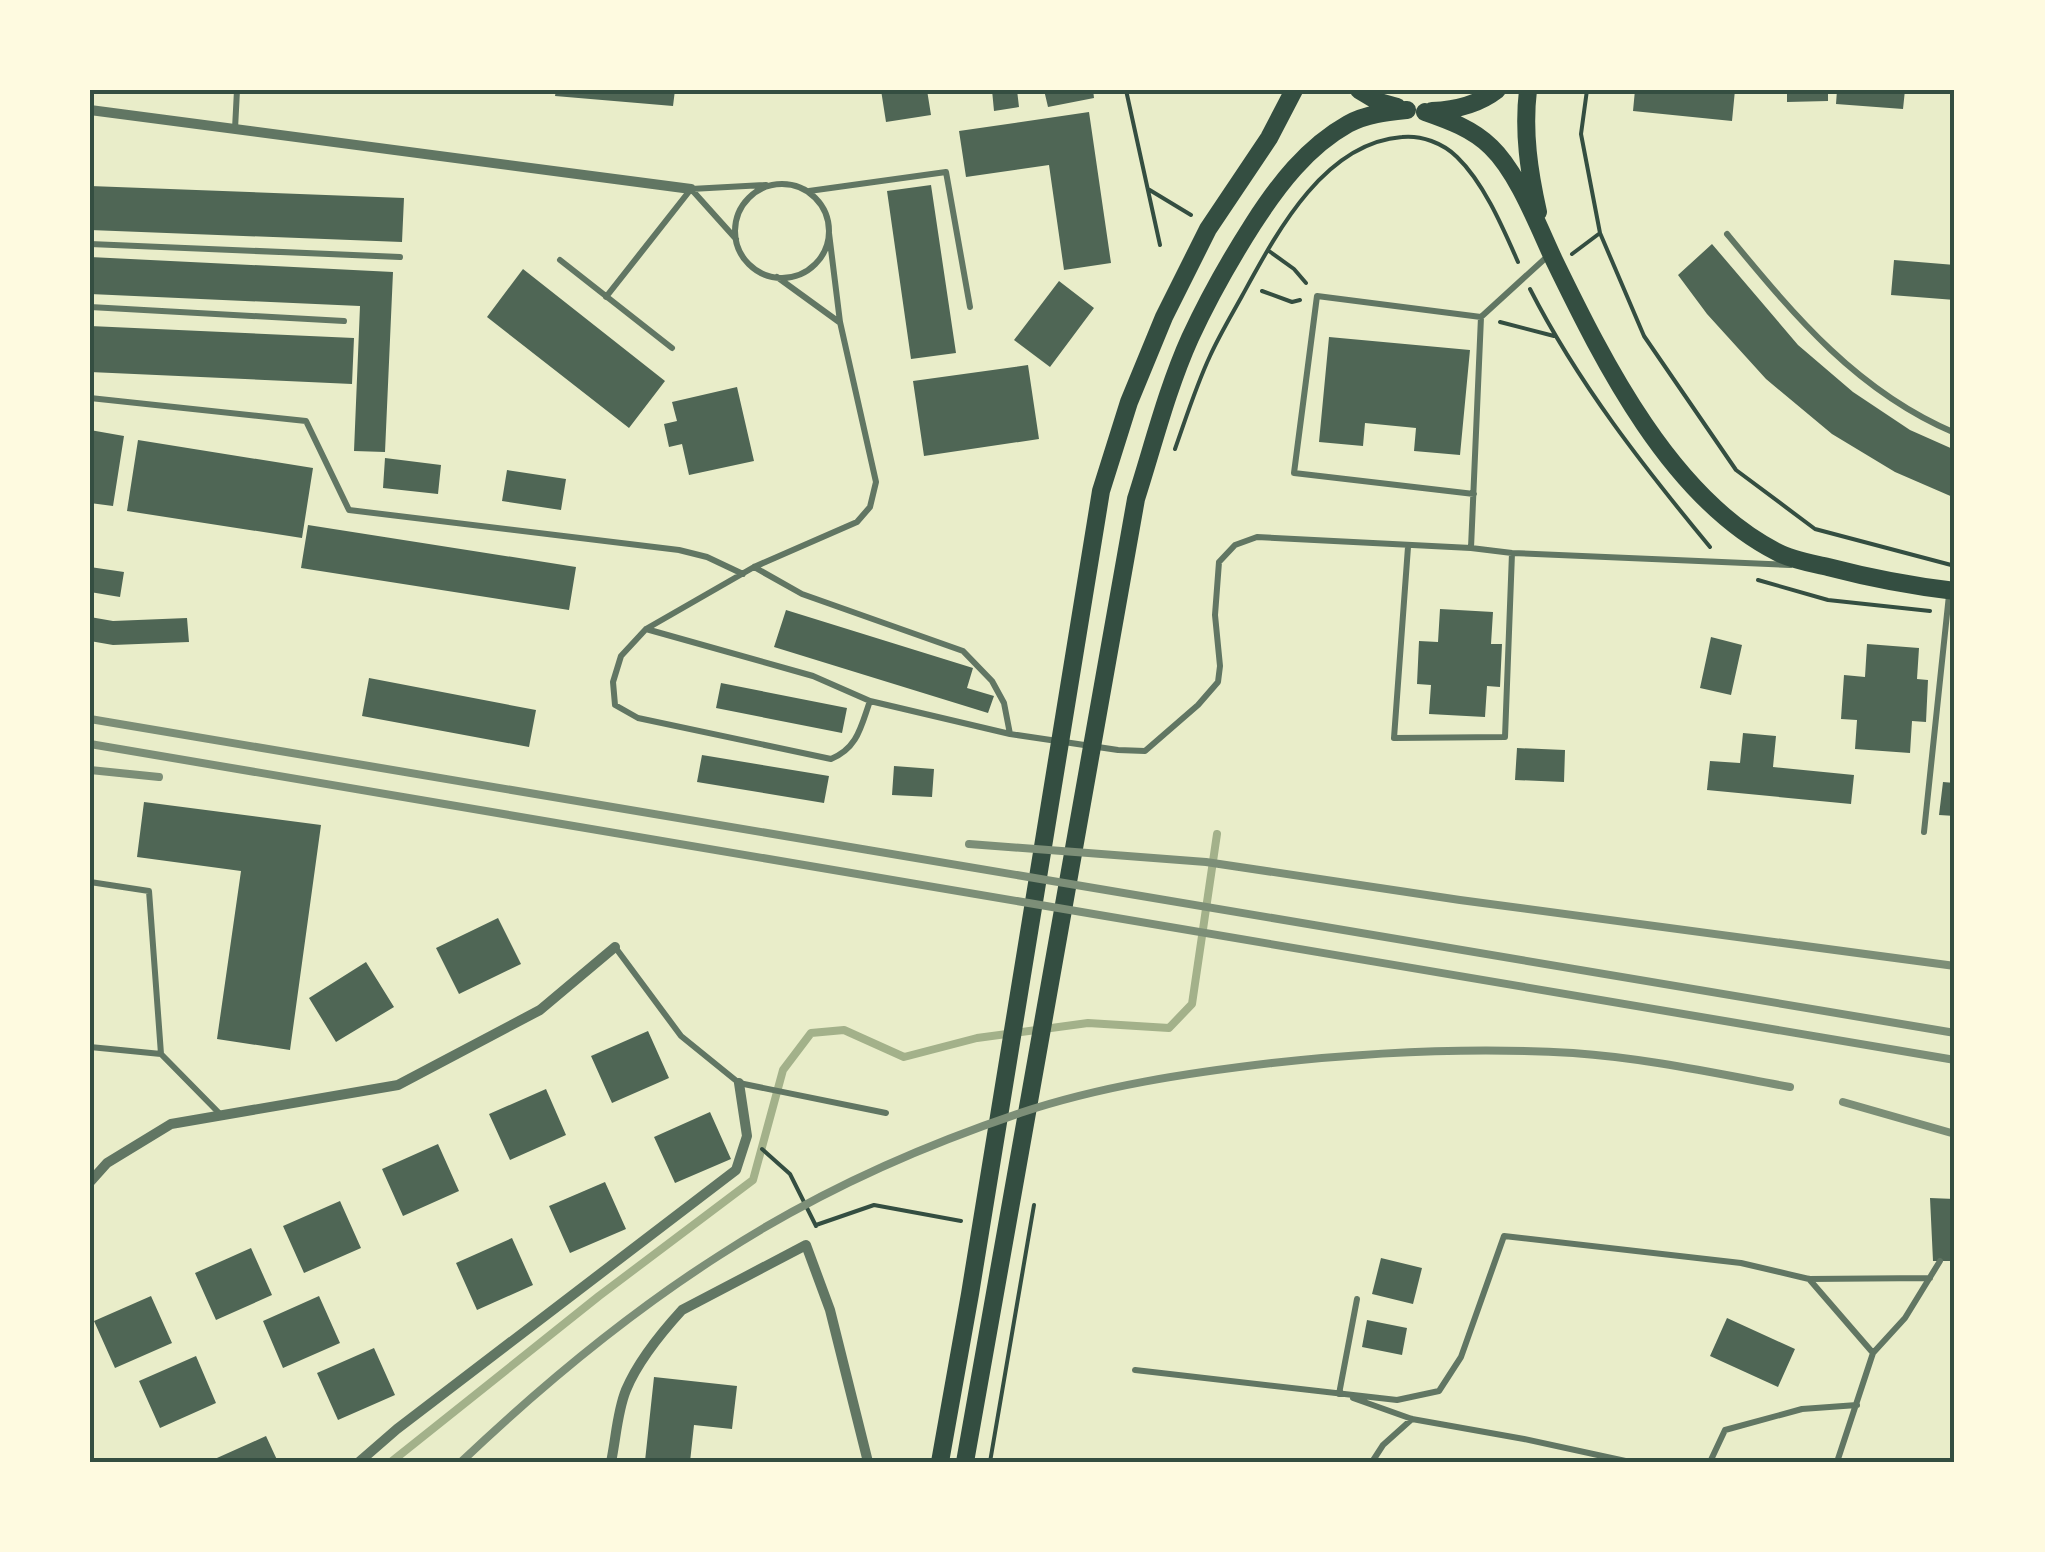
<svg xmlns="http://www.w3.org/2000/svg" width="2045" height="1552" viewBox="0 0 2045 1552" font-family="'PT Sans',sans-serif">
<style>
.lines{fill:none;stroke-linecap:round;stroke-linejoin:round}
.stream{stroke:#a3b18a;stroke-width:8}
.building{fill:#4f6655}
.path{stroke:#344e41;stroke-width:4}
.service{stroke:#617663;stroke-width:6}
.minor{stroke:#617663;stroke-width:10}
.secondary{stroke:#344e41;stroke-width:18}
.rail{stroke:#7c8e77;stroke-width:8}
.neatline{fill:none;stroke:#344e41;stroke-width:4}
</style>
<rect width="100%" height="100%" fill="#e9edc9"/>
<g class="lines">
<path class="stream" d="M391,1462L599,1296L753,1180L783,1070L811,1033L844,1030L904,1057L977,1038L1088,1023L1169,1028L1192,1004L1217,834"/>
</g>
<path class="building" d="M556,90H675L673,106L555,96Z
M881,90H927L931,115L886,122Z
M992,90H1017L1019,107L994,111Z
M1044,90H1093L1094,98L1048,107Z
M1635,90H1735L1732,121L1633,111Z
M1787,90H1828V101L1787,102Z
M1837,90H1905L1903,109L1836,104Z
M1089,112L1111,263L1064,270L1049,165L966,177L959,131Z
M931,185L956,353L911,359L887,191Z
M90,186L404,198L402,242L90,230Z
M1712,244L1798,345L1853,392L1910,430L1955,450V498L1895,472L1832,434L1766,379L1707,314L1678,275Z
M90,257L393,272L385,452L354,451L360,306L90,294Z
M1894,260L1955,265V300L1891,295Z
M523,269L665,381L629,428L487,317Z
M1059,281L1094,308L1050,367L1014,340Z
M90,326L354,338L352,384L90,372Z
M1329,337L1470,350L1460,455L1414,451L1416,428L1365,423L1363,446L1319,442Z
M1028,365L1039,439L924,456L913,381Z
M737,387L754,461L689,475L682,444L669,447L664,424L677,421L672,402Z
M90,430L124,436L113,506L90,503Z
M138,440L313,468L302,538L127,511Z
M385,458L441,465L438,494L383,488Z
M507,470L566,479L561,510L502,501Z
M308,525L576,567L569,610L301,568Z
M90,567L124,572L120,597L90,592Z
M1440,609L1493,612L1491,644H1502L1500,687L1487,686L1485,717L1429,714L1431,685L1417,684L1419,641L1438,642Z
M786,610L973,668L967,688L994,696L988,713L774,647Z
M90,617L113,621L187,618L189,642L113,645L90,641Z
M1711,637L1742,645L1731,695L1700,688Z
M1867,644L1919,648L1917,679L1928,680L1926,722L1912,721L1910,753L1855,749L1857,720L1841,719L1844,675L1865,677Z
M369,678L536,710L529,747L362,716Z
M721,683L847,708L842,733L716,708Z
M1743,733L1776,736L1773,767L1854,775L1851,804L1707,790L1710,761L1740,763Z
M1517,748L1565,750L1564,782L1515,780Z
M702,755L829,776L824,803L697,782Z
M894,766L934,769L932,797L892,795Z
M1943,782L1955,783V816L1939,815Z
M144,802L321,825L290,1050L217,1039L241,871L137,857Z
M498,918L521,964L459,994L436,948Z
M366,962L394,1007L336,1042L309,998Z
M648,1031L669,1078L612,1103L591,1056Z
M546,1089L566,1135L510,1160L489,1114Z
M710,1112L731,1159L675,1183L654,1137Z
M438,1144L459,1191L403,1216L382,1169Z
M605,1182L626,1229L570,1253L549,1206Z
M1930,1198L1955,1199V1261H1933Z
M340,1201L361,1248L304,1273L283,1226Z
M512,1238L533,1285L477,1310L456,1263Z
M251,1248L272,1295L216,1320L195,1273Z
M1381,1258L1422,1268L1413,1304L1372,1294Z
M151,1296L172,1343L115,1368L94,1321Z
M319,1296L340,1343L283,1368L263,1321Z
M1727,1318L1795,1349L1778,1387L1710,1356Z
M1367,1320L1407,1328L1402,1355L1362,1347Z
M374,1348L395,1395L338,1420L317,1373Z
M196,1356L216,1403L160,1428L139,1381Z
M654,1377L737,1386L732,1429L694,1425L690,1462L645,1461Z
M266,1436L278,1462H208Z"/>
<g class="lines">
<path class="path" d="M1126,90L1160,245
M1587,90L1581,134L1600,233L1644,336L1736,470L1815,529L1955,566
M1148,189L1191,215
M1269,251L1294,269L1306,283
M1572,254L1600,233
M1530,289C1578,383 1643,466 1710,547
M1262,291L1292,302L1300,300
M1500,322L1554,336
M1175,449C1186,418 1196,386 1210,356C1219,336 1231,316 1242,296C1276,234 1323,143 1402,137C1421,135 1443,143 1457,157C1484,183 1503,228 1518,262
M1758,580L1828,600L1930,611
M762,1149L790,1174L816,1226
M816,1225L874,1205L961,1221
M990,1462L1034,1205"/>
<path class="service" d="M235,129L237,90
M735 231a47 47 0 1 1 94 0a47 47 0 1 1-94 0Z
M692,190L736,239
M809,191L946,172L970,307
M829,233L840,322L876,482L870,507L857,522L754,567L646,629L621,656L613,682L615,705L638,718L831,759C858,748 861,726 870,701
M1727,234C1794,315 1856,391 1955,433
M90,244L400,257
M560,260L672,348
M777,277L839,322
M606,297L691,189L766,185
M90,307L344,321
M90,398L306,421L349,510L679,550L707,557L743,574
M1474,494L1294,473L1317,296L1481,317
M1408,547L1394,738L1505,737L1512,553
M1471,548L1481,317L1550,254
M754,567L802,594L963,651L992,681L1004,703L1010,734
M646,629L813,676L870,701L1010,734L1118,750L1145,751L1198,705L1218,682L1220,666L1215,615L1219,562L1235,545L1257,537L1471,548L1512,553L1790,565
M1924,832L1949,595
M90,882L149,891L161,1054L221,1115
M615,947L681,1036L739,1083L886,1113
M90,1047L161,1054
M1809,1279L1873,1353
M1135,1370L1397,1400L1439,1391L1461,1357L1504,1236L1741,1263L1809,1279L1930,1278
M1341,1394H1339L1357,1299
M1353,1398L1412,1419L1524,1439L1630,1462
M1372,1462L1383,1445L1412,1419
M1710,1462L1725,1430L1802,1409L1857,1405
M1837,1462L1873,1353L1905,1318L1940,1261"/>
<path class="minor" d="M90,110L691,189
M90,1182L107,1163L171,1124L398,1085L540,1010L615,947
M359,1462L397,1429L736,1170L747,1136L739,1083
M611,1462C616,1439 617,1412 626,1390C638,1361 661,1333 682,1310L806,1245L830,1310L868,1462"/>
<path class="secondary" d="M1359,90L1379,102L1397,107
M1528,90C1523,132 1529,172 1538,212
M1432,111C1455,110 1479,104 1497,90
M1425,112C1448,120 1473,129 1491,147C1518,173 1538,226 1554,260C1604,363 1671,498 1777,552C1792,560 1811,563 1828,567C1870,578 1912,586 1955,591
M940,1462L970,1294L1101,491L1129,402L1164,317L1208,229L1269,138L1294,90
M965,1462L1136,499C1153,446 1167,389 1190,338C1208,299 1230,260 1253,224C1278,185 1307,147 1348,124C1366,114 1387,112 1407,110"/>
<path class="rail" d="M90,719L1955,1033
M90,744L1955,1060
M90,770L159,777
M969,844L1206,862L1460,900L1955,966
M1843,1102L1955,1134
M461,1462C541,1386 626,1315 720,1255C812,1195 916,1148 1020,1113C1101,1086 1187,1073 1272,1063C1372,1052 1472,1047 1573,1053C1646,1058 1719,1074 1790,1087"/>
</g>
<rect width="2045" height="1552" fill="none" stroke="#fefae0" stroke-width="185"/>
<rect x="92" y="92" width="1860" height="1368" class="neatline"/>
</svg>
